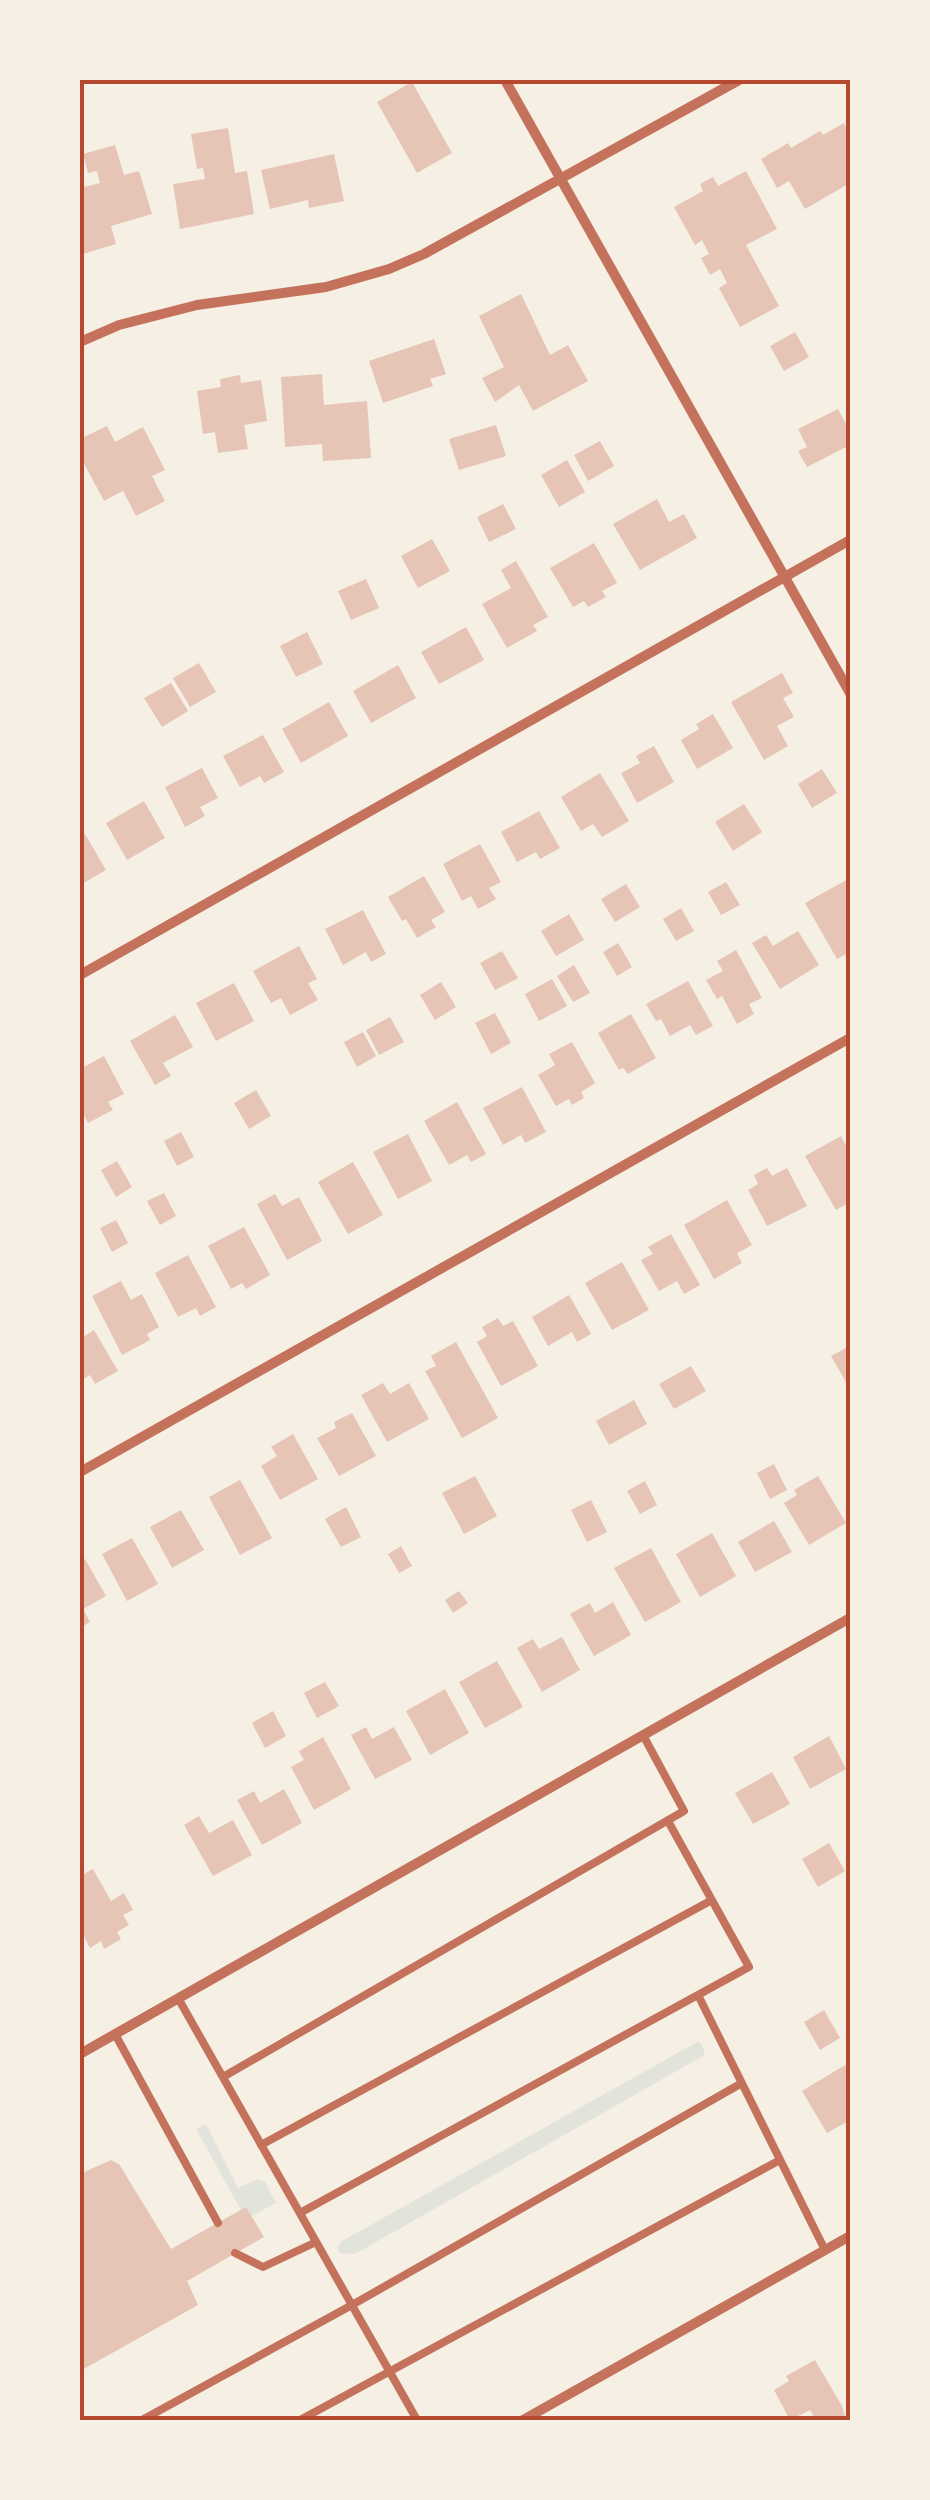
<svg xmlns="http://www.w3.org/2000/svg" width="930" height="2500" viewBox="0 0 930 2500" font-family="'Public Sans',sans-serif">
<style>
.green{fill:#e2e4dc}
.building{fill:#e6c5b7}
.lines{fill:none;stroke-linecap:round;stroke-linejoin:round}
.service{stroke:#c5725c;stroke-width:8}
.minor{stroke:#c5725c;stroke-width:10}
.neatline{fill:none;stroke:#b5482f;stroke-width:4}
</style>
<rect width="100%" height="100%" fill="#f6efe4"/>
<path class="green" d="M699,2041L705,2051L703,2056L355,2254L339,2253L338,2246L342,2241Z
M206,2124L238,2188L258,2179L265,2182L276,2203L246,2219L196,2129Z"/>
<path class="building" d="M412,82L452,153L417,173L377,102Z
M844,123L850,135V183L805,209L789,181L777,188L761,159L788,143L791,148L820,131L823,135Z
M228,128L235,173L247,171L254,214L180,229L173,184L205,179L203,168L197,169L191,134Z
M115,145L124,175L139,171L152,214L111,226L116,244L83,254L80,242V188L100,183L97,171L88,173L83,154Z
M334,154L344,201L309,208L308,200L270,209L261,170Z
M746,171L777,229L746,245L779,306L740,327L719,288L727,283L720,269L710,275L701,258L709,254L702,240L695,245L674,207L703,191L700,184L713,177L718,186Z
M521,294L550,355L568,345L588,381L533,411L519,385L495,402L482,378L504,367L479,316Z
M795,332L809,357L784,371L770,346Z
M434,339L446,374L430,379L433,386L383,403L369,361Z
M322,374L324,405L367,401L371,458L323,461L322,444L285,447L281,377Z
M240,375L241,383L261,380L267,421L244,425L248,449L218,453L215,432L203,434L197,391L221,387L220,379Z
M838,409L850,431V445L807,467L798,451L807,447L798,429Z
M496,425L506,456L459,470L449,439Z
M107,426L115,442L143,427L165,470L152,476L165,501L136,516L123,491L104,501L80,456V439Z
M600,441L614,466L588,481L574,455Z
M567,460L585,492L559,507L541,475Z
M657,499L669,522L684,514L697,538L640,570L613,524Z
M503,504L516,529L489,542L477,517Z
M432,539L450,571L418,588L401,556Z
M594,543L617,583L602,591L606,597L588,607L584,601L573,607L550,568Z
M516,561L548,617L533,625L537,631L507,648L482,604L511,588L501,570Z
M366,579L379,608L351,620L338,591Z
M466,627L484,660L439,684L421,652Z
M307,632L323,664L296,677L280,646Z
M199,663L216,692L190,707L173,678Z
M398,665L416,698L371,723L353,691Z
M782,673L793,693L783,698L794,717L777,726L788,746L764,760L731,702Z
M171,683L188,711L162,727L144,698Z
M329,702L348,736L301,763L282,729Z
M713,714L733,748L697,769L681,740L699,729L696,724Z
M263,735L284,772L264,783L260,776L240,787L223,756Z
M654,746L674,782L637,803L621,773L640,763L636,756Z
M202,768L218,798L200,807L205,816L185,827L165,787Z
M822,769L837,793L812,808L798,784Z
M600,773L629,821L602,837L593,824L581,831L561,797Z
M144,801L165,838L127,860L106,823Z
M744,804L762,832L733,851L715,822Z
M539,811L560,848L540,859L536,852L517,862L501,832Z
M85,834L106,870L80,885V837Z
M480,844L501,882L489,888L496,899L478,909L471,896L462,901L443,864Z
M424,876L445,912L431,920L436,927L417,938L406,919L402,921L388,897Z
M850,878V952L837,959L805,903Z
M726,882L740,905L721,915L708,892Z
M626,884L640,907L615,922L601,899Z
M681,908L694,931L676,941L663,919Z
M363,910L386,954L371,962L366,952L343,965L325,929Z
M569,914L584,940L556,956L541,931Z
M798,931L819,965L780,989L752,943L766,935L773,946Z
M618,943L632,967L617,976L603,952Z
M299,946L317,979L308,983L318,1000L290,1015L281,998L271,1003L253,971Z
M736,950L762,998L749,1004L754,1014L737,1024L722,996L717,999L706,980L723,971L717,961Z
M502,951L518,978L495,990L480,963Z
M574,965L590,993L573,1002L557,976Z
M552,979L567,1006L539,1021L525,994Z
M688,981L713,1026L696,1035L690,1025L670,1036L661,1019L656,1021L646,1004Z
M441,982L456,1007L435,1020L420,995Z
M234,983L254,1021L216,1041L196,1003Z
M495,1013L511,1043L491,1054L475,1023Z
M631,1014L656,1058L628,1074L623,1068L619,1070L598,1033Z
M175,1015L193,1047L163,1063L171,1076L155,1085L130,1041Z
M390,1017L404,1042L379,1055L366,1030Z
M363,1032L376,1056L357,1067L344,1042Z
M572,1042L595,1083L581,1092L584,1098L572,1105L569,1099L556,1106L538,1075L555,1065L549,1054Z
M104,1056L124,1094L108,1102L113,1110L88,1123L80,1107V1069Z
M522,1087L546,1132L525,1143L521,1135L503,1145L483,1108Z
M256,1090L271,1116L249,1129L234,1103Z
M457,1102L486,1154L471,1162L467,1155L449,1165L424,1121Z
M181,1132L194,1157L177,1166L164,1141Z
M408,1134L432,1181L398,1199L373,1152Z
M841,1136L850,1153V1202L836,1210L805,1156Z
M117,1161L132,1187L116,1197L101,1170Z
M353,1162L383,1215L348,1234L318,1182Z
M767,1168L772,1176L787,1168L807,1206L767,1226L748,1190L758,1184L754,1175Z
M164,1193L176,1216L160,1225L147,1201Z
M275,1194L282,1206L299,1197L322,1241L287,1260L257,1204Z
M727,1200L752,1245L737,1253L742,1263L714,1279L684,1225Z
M116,1220L128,1243L112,1252L100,1228Z
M244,1227L270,1275L246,1289L242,1283L231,1289L208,1246Z
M671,1234L700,1285L684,1294L677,1281L659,1291L641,1260L653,1254L648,1247Z
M188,1255L216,1307L200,1316L196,1308L178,1317L155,1273Z
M622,1262L649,1310L612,1330L585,1283Z
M121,1281L131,1300L142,1294L159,1327L147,1334L150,1340L122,1355L92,1296Z
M569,1295L591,1334L577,1342L572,1332L548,1346L532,1317Z
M498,1318L503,1326L513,1321L538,1366L501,1386L477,1342L487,1336L482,1327Z
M94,1330L118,1371L95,1384L90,1375L80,1381V1339Z
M456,1342L498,1418L462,1438L425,1371L436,1366L431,1356Z
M850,1346V1380L846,1382L831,1356Z
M691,1366L706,1391L674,1409L659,1384Z
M383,1383L390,1394L409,1383L429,1419L387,1442L361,1395Z
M634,1400L647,1424L609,1445L596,1421Z
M352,1413L376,1456L339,1476L317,1438L336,1428L334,1422Z
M293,1434L318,1479L280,1500L261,1466L277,1456L271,1447Z
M774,1464L787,1490L770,1499L757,1473Z
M475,1476L497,1516L464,1534L442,1493Z
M818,1476L846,1523L809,1545L784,1503L797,1495L794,1490Z
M240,1480L272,1538L240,1555L209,1497Z
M645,1481L657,1505L640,1514L627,1491Z
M591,1500L607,1532L587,1542L571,1510Z
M346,1507L361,1537L341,1547L325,1519Z
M181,1510L204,1550L172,1568L150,1527Z
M774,1521L792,1552L755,1572L738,1542Z
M712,1533L736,1576L700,1597L676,1554Z
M132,1538L158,1584L127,1601L102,1554Z
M401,1546L412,1566L399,1573L388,1554Z
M651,1548L681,1602L645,1622L614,1568Z
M85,1559L106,1596L83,1609L90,1622L80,1628V1562Z
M459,1591L468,1603L453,1613L445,1600Z
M613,1602L631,1635L594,1656L570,1614L590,1603L595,1613Z
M562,1637L580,1670L542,1692L517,1648L533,1639L539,1649Z
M497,1661L523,1707L485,1728L459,1682Z
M325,1682L339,1706L317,1718L304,1693Z
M445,1689L469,1733L430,1755L406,1711Z
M273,1711L286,1736L265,1748L252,1723Z
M366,1727L372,1739L394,1727L412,1760L375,1779L351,1735Z
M829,1736L846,1769L810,1789L793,1757Z
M323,1737L351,1789L314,1810L291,1767L304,1760L299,1751Z
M772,1772L790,1804L753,1824L735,1793Z
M284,1789L302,1823L262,1845L237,1800L254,1791L260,1803Z
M199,1816L209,1833L233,1820L252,1855L213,1876L184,1825Z
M829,1843L845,1871L818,1887L802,1859Z
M93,1869L111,1901L124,1893L133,1910L123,1915L129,1925L117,1932L121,1939L104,1949L101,1941L90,1948L80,1929V1876Z
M824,2010L840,2038L820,2050L804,2022Z
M845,2065L850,2074V2120L827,2133L802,2091Z
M111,2160L119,2164L171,2249L246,2207L264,2237L187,2281L198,2305L80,2371V2174Z
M815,2360L842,2406L846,2420H816L810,2410L790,2420L774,2390L789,2381L786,2376Z"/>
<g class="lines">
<path class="service" d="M698,1995L825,2250
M178,1998L417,2420
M115,2034L218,2223
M223,2077L684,1811L643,1735
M261,2145L712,1900
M300,2213L749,1967L668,1821
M235,2253L263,2267L316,2242
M142,2420L352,2305L742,2083
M300,2420L780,2160"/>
<path class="minor" d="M505,80L850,693
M80,342L119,325L197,305L326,287L389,269L424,254L739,80
M80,975L850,540
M80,1472L850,1038
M80,2054L850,1618
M523,2420L850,2236"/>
</g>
<rect width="930" height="2500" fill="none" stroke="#f6efe4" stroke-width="165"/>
<rect x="82" y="82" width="766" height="2336" class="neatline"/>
</svg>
